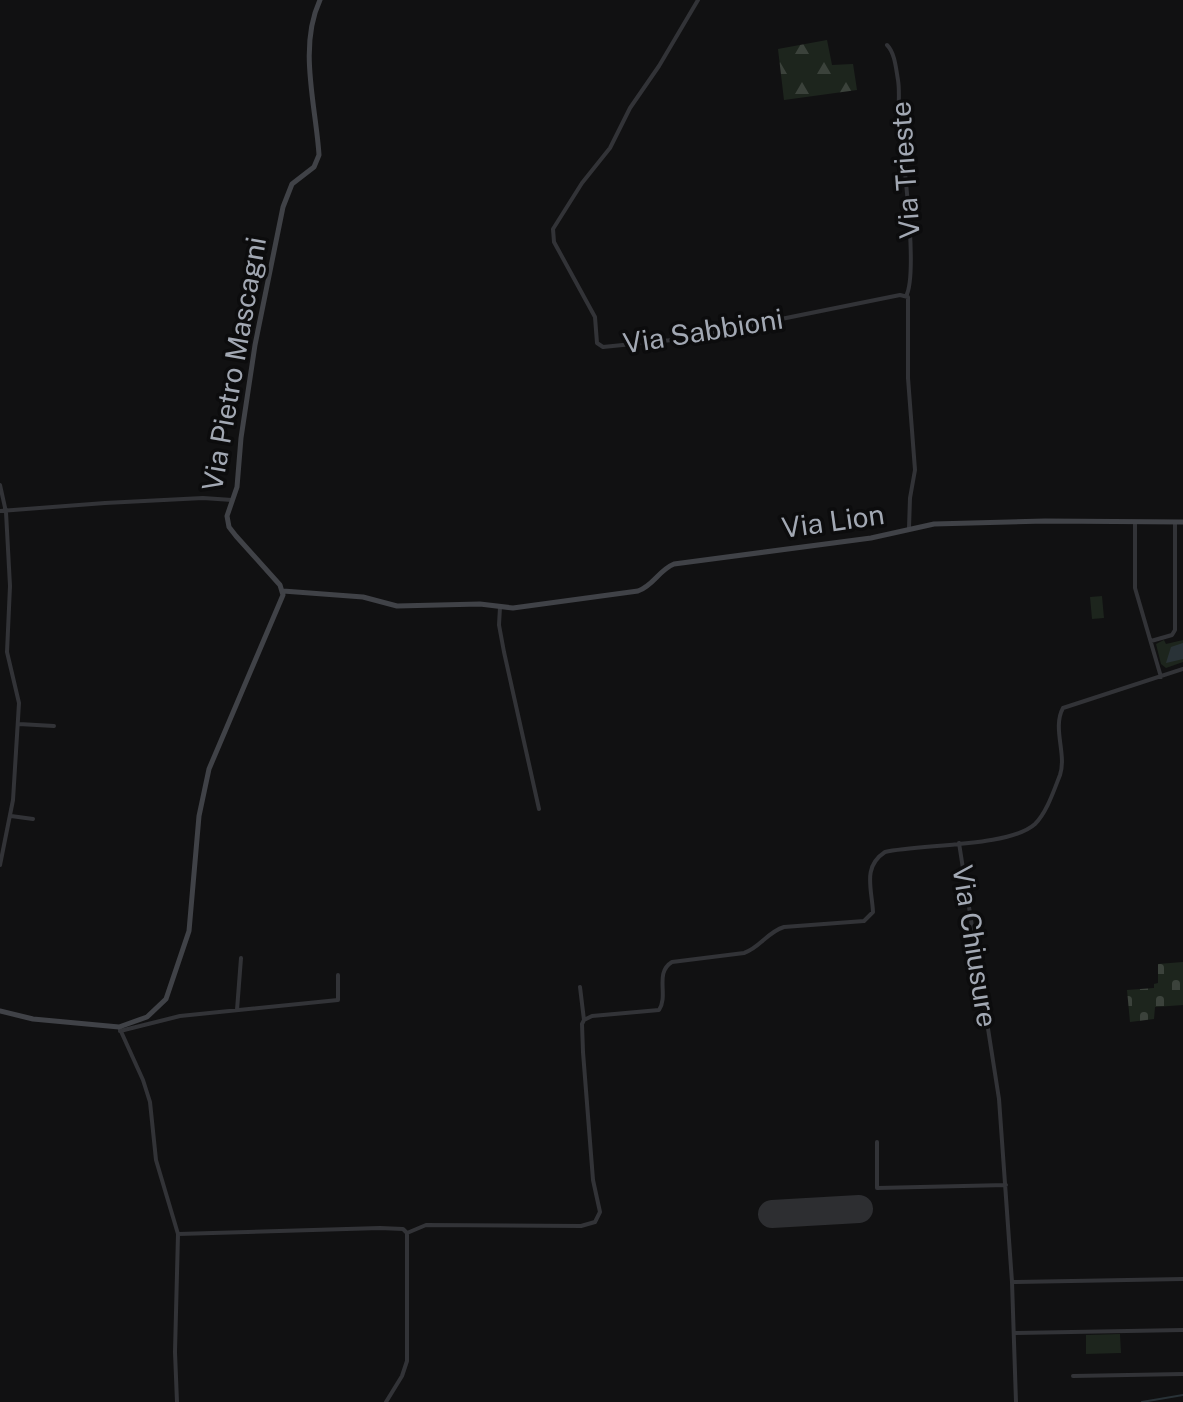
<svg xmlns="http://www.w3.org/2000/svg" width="1183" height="1402" viewBox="0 0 1183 1402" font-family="'Public Sans',sans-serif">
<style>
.forest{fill:url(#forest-firs)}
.cemetery{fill:url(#cemetery-stones)}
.green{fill:#1d251d}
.water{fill:url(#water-ripples)}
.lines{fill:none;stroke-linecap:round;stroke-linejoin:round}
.stream{stroke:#293237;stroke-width:2}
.runway{stroke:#2d2e31;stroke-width:28}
.street{stroke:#323337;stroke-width:4}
.secondary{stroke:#404247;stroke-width:5}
.labels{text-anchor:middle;stroke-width:7;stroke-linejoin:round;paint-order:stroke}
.street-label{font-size:28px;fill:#a2a8b3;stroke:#0c0c0d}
</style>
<defs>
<pattern id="forest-firs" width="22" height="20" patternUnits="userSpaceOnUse" patternTransform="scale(2)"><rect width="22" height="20" fill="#1d251d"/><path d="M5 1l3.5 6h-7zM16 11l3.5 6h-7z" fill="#3b423b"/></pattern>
<pattern id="cemetery-stones" width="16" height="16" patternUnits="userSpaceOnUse" patternTransform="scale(2)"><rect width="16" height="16" fill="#1d251d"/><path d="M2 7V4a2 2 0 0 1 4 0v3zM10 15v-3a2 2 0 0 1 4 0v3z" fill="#3b423b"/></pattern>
<pattern id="water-ripples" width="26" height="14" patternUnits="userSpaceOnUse" patternTransform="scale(2)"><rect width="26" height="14" fill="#293237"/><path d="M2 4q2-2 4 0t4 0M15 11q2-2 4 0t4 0" fill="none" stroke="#454d52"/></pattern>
</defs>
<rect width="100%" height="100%" fill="#111112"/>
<path class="forest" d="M827,40L832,65L853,64L857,90L784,100L778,49Z"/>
<path class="cemetery" d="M1183,962V1005L1155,1007L1154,1019L1130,1022L1127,990L1154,988V984L1158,983V964Z"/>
<path class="green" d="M1102,596L1104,618L1092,619L1090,597Z
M1164,640L1166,644L1183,640V662L1166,668L1161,664L1156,644Z
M1120,1334L1121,1353L1086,1354V1335Z"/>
<path class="water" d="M1183,643V659L1166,663L1171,647Z"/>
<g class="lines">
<path class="stream" d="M1142,1402L1183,1395"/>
<path class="runway" d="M772,1214L859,1209"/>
<path class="street" d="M698,0L659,66L630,108L610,148L582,183L553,229L554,242L595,317L597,343L603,347L682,339L900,295L908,297V378L915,470L910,498L909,528
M887,45C895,53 896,69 898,80C900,92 898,105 899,117C902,149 919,274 906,296
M0,485L6,512L10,586L7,652L19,703L13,800L0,865
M0,511L105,503L203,498L232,500
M1135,522V588L1161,677
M500,607L499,625L504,652L539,809
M1151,641L1172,635L1175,630V522
M19,724L54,726
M11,816L33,819
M959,843L999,1099L1012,1282L1016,1402
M237,1010L241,958
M584,1020L592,1016L659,1010C669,995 654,973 672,962L744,953C760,948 767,932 784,927L864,921L873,912C872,889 862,867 885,852C921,844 1010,847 1035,824C1047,812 1054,790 1060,775C1067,754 1052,728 1063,708L1183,669
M119,1027L143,1080L150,1102L156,1160L178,1234L175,1352L177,1402
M120,1031L180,1016L338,1000V975
M877,1142V1188L1006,1185
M407,1233L426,1225L581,1226L595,1222L600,1212L593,1180L583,1052L582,1024L584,1020L580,987
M178,1234L380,1228L403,1229L407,1233
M1012,1282L1183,1279
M1014,1333L1183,1330
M1073,1376L1183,1374
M386,1402L402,1376L407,1361V1233"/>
<path class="secondary" d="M283,591L363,597L397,606L480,604L513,608L638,591C653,586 659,570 674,564L871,538L934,524L1045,521L1183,522
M0,1011L33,1019L119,1027L147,1017L166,999L189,931L199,816L209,769L283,595L280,585L236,536L229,527L227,516L237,487L241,438L255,345L283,207L292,184L314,167L319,155C316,106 298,47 320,0"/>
</g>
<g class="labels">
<g class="street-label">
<text transform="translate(905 170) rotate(-94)" y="10">Via Trieste</text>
<text transform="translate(703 331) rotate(-9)" y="10">Via Sabbioni</text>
<text transform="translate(234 364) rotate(-80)" y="10">Via Pietro Mascagni</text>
<text transform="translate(833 521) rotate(-8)" y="10">Via Lion</text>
<text transform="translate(975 946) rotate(81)" y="10">Via Chiusure</text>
</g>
</g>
</svg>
